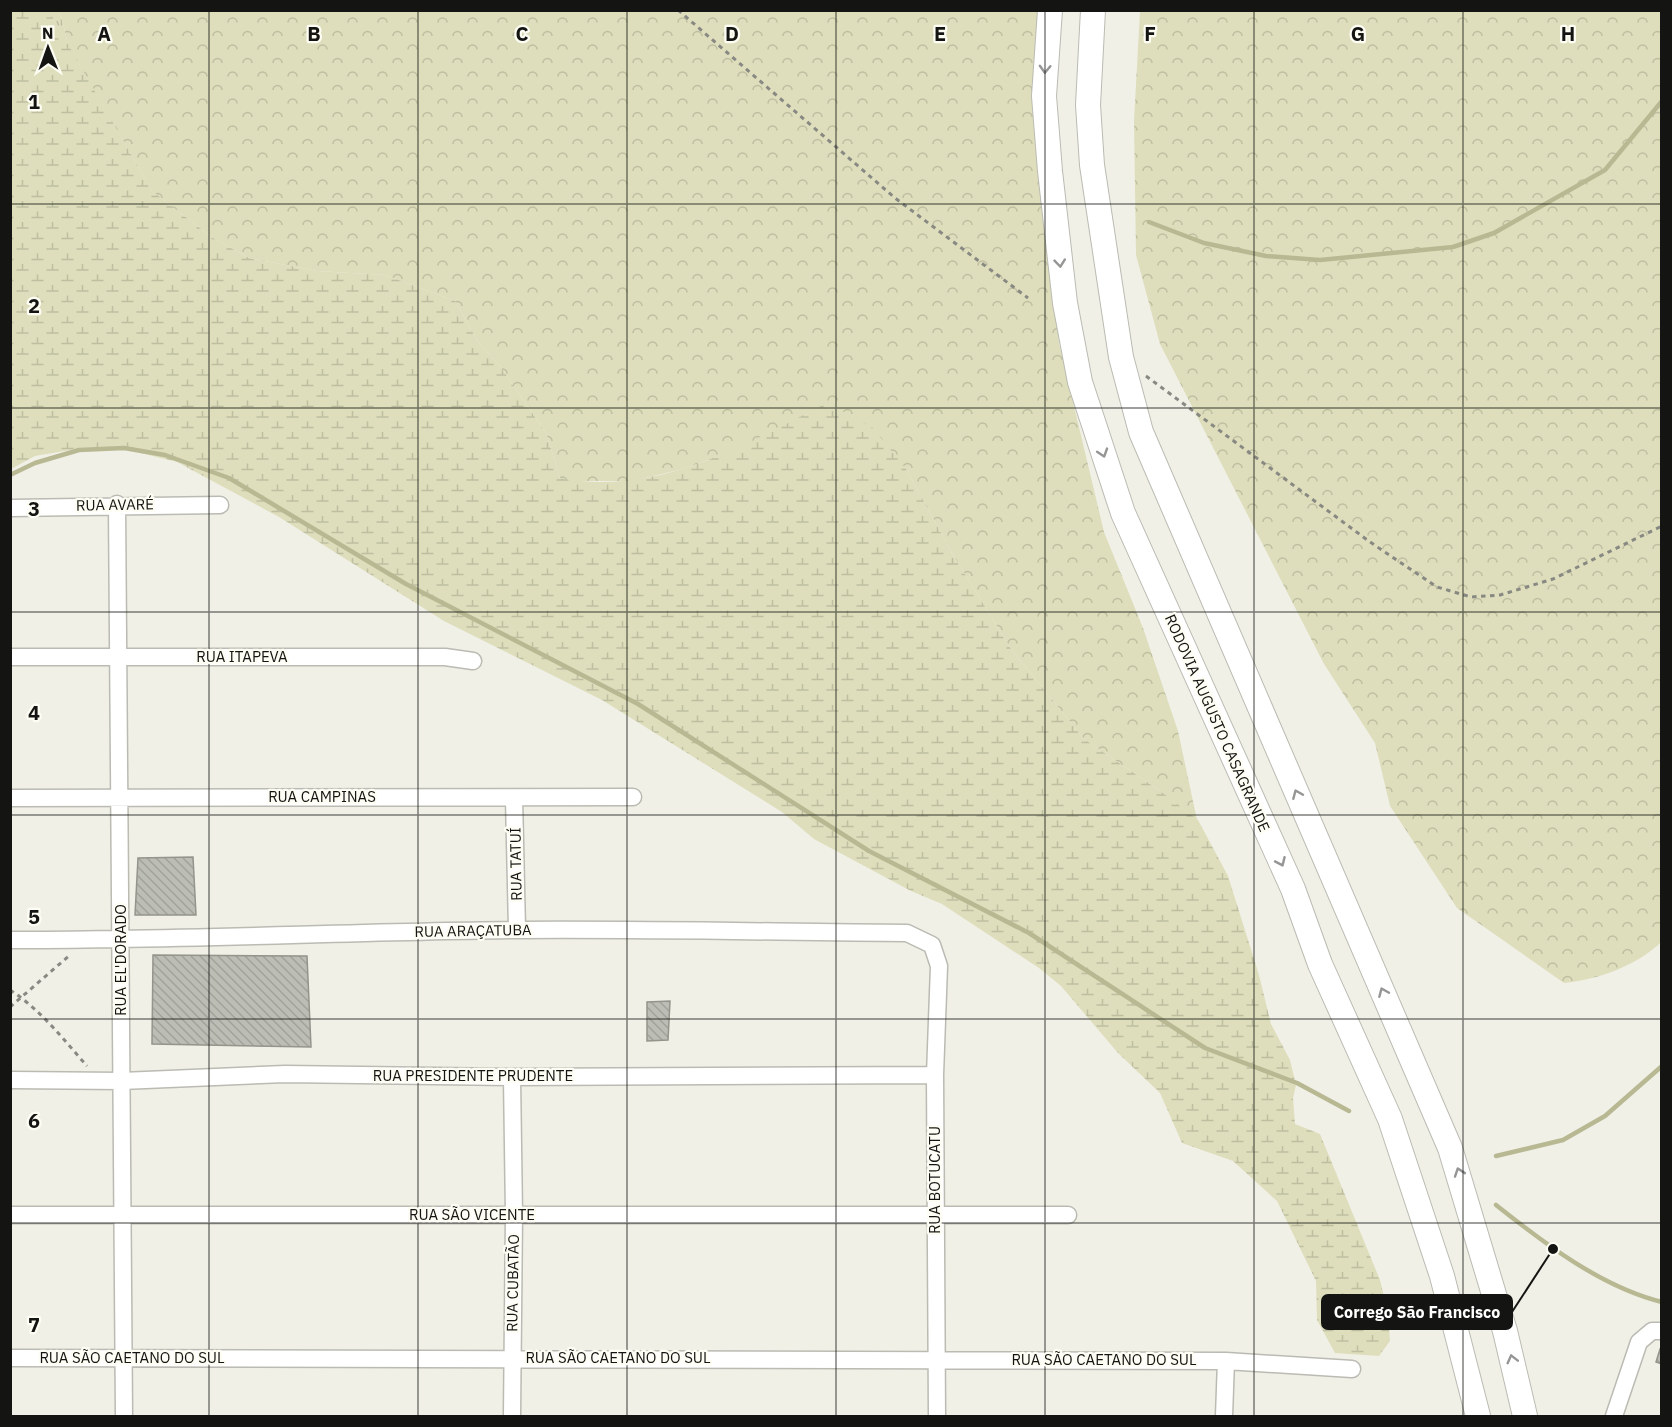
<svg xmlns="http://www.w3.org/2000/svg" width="1672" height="1427" viewBox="0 0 1672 1427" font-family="'IBM Plex Sans',sans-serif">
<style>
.grass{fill:url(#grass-tufts)}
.forest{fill:url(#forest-crowns)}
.wetland{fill:url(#wetland-marsh)}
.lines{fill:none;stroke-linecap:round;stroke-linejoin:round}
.stream{stroke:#b8b993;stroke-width:4.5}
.building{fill:url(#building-back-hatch);stroke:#94948c;stroke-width:1.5}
.minor-casing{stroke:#bbbbb3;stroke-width:19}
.secondary-casing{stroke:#bbbbb3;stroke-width:26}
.path{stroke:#888982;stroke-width:3;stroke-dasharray:4.5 4.5;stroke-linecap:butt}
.minor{stroke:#fff;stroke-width:16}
.secondary{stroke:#fff;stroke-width:24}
.oneway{stroke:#959694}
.grid{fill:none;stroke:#141512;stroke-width:1.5;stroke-opacity:0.55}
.labels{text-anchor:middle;stroke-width:4.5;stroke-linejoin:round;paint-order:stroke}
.street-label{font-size:15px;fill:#141512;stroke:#fdfdf4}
.grid-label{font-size:20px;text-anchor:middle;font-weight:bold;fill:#141512;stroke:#fdfdf4;stroke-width:4.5;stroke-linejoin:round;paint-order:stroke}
.leader{fill:none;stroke:#141512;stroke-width:2}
.callout-dot{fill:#141512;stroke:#fdfdf4;stroke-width:2}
.callout{fill:#141512;stroke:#141512;stroke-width:2}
.callout-label{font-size:16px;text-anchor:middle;font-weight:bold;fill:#fff}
</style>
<defs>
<pattern id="grass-tufts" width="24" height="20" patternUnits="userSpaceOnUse" patternTransform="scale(1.5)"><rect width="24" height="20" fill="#dedebc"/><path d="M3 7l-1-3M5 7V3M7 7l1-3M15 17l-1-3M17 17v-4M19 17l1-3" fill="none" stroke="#bebea1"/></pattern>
<pattern id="forest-crowns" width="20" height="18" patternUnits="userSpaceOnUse" patternTransform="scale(1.5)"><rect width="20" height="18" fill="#dedebc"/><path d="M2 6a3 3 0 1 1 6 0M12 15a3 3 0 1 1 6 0" fill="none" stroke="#bebea1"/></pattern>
<pattern id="wetland-marsh" width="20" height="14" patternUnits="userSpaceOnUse" patternTransform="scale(1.5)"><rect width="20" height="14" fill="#dedebc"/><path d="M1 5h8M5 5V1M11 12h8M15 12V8" fill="none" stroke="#bebea1"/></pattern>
<pattern id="building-back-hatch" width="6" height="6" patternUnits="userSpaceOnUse" patternTransform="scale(1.5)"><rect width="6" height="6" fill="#bcbdb4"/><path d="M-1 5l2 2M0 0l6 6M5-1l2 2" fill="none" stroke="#a1a29a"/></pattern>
</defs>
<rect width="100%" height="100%" fill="#f0f0e7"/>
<path class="grass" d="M49,11H60L68,45Z"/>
<path class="forest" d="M60,11H1041L1037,112L1059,343L1104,532L1143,628L1178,731L1197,820L1163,793L1084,739L1011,649L952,553L906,469L735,450L683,469L632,481H576L560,478L546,433L500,366L478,342L455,301L385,275L317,271L249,258L213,238L152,191L68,45Z
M1140,11H1661L1662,941C1639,965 1597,980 1564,983L1457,908L1390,806L1375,743L1324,664L1160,344L1136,255L1134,121Z"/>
<path class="wetland" d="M11,10L49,11L152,191L213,238L249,258L317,271L385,275L455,301L478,342L500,366L546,433L560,478C656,497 745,445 827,403L872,427L906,469L952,553L1011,649L1084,739L1163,793L1198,820L1228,876L1259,975L1271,1024L1290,1060L1296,1085L1293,1098L1295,1124L1320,1134L1380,1280L1388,1313L1390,1341L1379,1356L1335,1353L1317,1320L1316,1281L1277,1201L1233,1161L1182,1143L1160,1093L1118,1053L1061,986L1039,968L942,904L911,891L814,839L782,812L602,700L444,621L279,517L177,462L116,447L82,448L35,456L11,469Z"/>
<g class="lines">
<path class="stream" d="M1149,222L1204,243L1266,256L1320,260L1453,247L1494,233L1605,170L1662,101
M10,475L35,463L79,450L124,448L165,455L229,478L406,584L638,704L869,851L1029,933L1205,1048L1297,1083L1349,1111
M1496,1156L1563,1140L1605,1116L1662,1066
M1496,1205C1544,1243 1601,1287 1662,1302"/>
</g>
<path class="building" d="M193,857L196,915H135L138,858Z
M153,955L307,956L311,1047L152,1044Z
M670,1001L668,1040L647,1041V1002Z
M1660,1349L1662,1350V1364L1656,1362Z"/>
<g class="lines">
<g class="minor-casing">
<path id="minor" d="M117,504L124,1416
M11,508L220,505
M10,657H445L473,661
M10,798L633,797
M514,798L517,930
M10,940C180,940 348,932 517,930C647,929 777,932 907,933L932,945L939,966L935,1075L937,1416
M512,1077L514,1215L512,1416
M10,1080L122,1081L285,1074L512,1077L935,1075
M10,1215H1068
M10,1358L1226,1361L1352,1369
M1224,1416L1226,1361
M1614,1416L1639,1342L1652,1331H1662"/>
</g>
<g class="secondary-casing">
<path id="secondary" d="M1050,10L1044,96L1050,171L1065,303L1080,382L1123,513L1293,889L1320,964L1390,1119L1442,1276L1478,1416
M1093,10L1088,105L1092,165L1121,357L1141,432L1450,1148L1505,1331L1525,1416"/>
</g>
<path class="path" d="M678,10L895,198L1028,298
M1146,376L1370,542L1437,587L1471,597L1500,595L1553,579L1662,526
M10,990C40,1009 64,1040 87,1066
M10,1007L70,955"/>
<use href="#minor" class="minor"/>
<use href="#secondary" class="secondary"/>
</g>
<defs><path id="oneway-chevron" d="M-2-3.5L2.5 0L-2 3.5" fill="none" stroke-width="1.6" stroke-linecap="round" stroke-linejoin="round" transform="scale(1.5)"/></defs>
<g class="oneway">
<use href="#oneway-chevron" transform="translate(1045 69) rotate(92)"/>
<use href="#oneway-chevron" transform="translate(1060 263) rotate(84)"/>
<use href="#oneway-chevron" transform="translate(1103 453) rotate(72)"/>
<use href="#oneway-chevron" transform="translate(1297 794) rotate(-113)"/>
<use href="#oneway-chevron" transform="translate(1281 862) rotate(66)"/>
<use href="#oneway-chevron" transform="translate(1383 992) rotate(-113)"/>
<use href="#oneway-chevron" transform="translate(1459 1172) rotate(-109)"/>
<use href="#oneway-chevron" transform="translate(1512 1359) rotate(-104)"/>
</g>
<path class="grid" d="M209,10V1416M418,10V1416M627,10V1416M836,10V1416M1045,10V1416M1254,10V1416M1463,10V1416M10,204H1662M10,408H1662M10,612H1662M10,815H1662M10,1019H1662M10,1223H1662"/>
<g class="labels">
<g class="street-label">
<text transform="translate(115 505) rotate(-1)" y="5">RUA AVARÉ</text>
<text x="242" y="662">RUA ITAPEVA</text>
<text transform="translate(1217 723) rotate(66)" y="5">RODOVIA AUGUSTO CASAGRANDE</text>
<text x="322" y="802">RUA CAMPINAS</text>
<text transform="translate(516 864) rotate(-91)" y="5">RUA TATUÍ</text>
<text transform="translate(473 931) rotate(-1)" y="5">RUA ARAÇATUBA</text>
<text transform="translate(121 960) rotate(-90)" y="5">RUA EL'DORADO</text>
<text x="473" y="1081">RUA PRESIDENTE PRUDENTE</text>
<text transform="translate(935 1180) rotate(-90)" y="5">RUA BOTUCATU</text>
<text x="472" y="1220">RUA SÃO VICENTE</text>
<text transform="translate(513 1283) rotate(-89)" y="5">RUA CUBATÃO</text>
<text x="132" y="1363">RUA SÃO CAETANO DO SUL</text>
<text x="618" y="1363">RUA SÃO CAETANO DO SUL</text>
<text x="1104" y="1365">RUA SÃO CAETANO DO SUL</text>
</g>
</g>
<g class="grid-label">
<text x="104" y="41">A</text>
<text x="314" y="41">B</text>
<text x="522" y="41">C</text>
<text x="732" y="41">D</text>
<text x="940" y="41">E</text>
<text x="1150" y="41">F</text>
<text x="1358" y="41">G</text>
<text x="1568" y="41">H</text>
<text x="34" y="109">1</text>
<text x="34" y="313">2</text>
<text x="34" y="516">3</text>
<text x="34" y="720">4</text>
<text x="34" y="924">5</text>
<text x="34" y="1128">6</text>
<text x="34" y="1332">7</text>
</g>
<path class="leader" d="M1553 1249L1512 1312"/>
<circle class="callout-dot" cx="1553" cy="1249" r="6"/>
<rect class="callout" x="1322" y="1295" width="190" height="34" rx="6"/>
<g class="callout-label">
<text x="1417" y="1318">Corrego São Francisco</text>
</g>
<rect width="1672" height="1427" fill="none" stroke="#141512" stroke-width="24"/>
<g transform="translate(48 48) rotate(359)" stroke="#fdfdf4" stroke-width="4.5" paint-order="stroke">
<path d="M0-4.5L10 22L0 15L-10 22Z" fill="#141512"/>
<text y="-9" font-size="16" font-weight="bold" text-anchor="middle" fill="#141512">N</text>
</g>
</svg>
